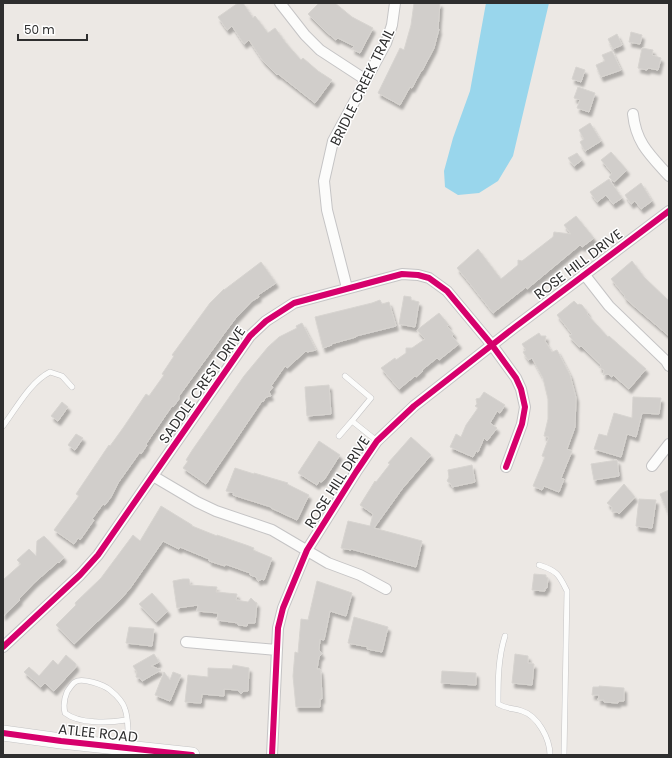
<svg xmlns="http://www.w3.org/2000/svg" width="672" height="758" viewBox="0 0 672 758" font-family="Poppins,sans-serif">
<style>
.water{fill:#99d6ec}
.building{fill:#d1cecb;stroke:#d7d4d0;filter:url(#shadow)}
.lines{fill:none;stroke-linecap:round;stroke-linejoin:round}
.lane-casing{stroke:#c5c4c5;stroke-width:6}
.street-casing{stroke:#c5c4c5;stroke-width:12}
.secondary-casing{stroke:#c5c4c5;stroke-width:16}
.lane{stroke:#fcfcfb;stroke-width:5}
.street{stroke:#fcfcfb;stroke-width:10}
.secondary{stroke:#fcfcfb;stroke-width:15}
.cycleway-casing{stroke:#fff;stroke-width:8}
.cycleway{stroke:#d6006c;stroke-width:6}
.labels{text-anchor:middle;stroke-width:3;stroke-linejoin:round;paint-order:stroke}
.street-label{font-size:14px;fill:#2e2e2e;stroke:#fff}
</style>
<defs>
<filter id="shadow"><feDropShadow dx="2.5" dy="4.5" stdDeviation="1" flood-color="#0004"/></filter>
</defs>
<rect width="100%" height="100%" fill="#ece8e4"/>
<path class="water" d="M486,3H549L513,156L498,181L479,193L458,195L445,187L444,171L453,138L470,91Z"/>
<path class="building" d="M238,3H243L253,18L255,16L268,33L275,28L286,43L301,60L303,58L318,71L332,80L315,103L278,74L277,75L263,61L249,40L244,44L232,26L227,30L218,17Z
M319,3H335L352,17L373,28L360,53L352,49L354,46L338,38L336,40L324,30L308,14Z
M414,3H440L438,29H439L434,48L422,71H421L412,88L410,87L400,105L378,93L400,48L404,50L411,25Z
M631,32L642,35L640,44L629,42Z
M617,34L622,45L613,49L608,39Z
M642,48L653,50L652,55L661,58L658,70L648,68L647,70L638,68Z
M612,51L621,70L601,77L596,65L605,61L602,55Z
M576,67L585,70L581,82L572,79Z
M578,87L595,93L589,112L577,108L580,100L574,98Z
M590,123L601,141L585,151L580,142L584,139L579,130Z
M611,152L627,170L614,182L609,177L612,173L601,160Z
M577,153L582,160L574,166L568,158Z
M609,179L622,198L613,204L606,195L597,202L590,192Z
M641,183L652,201L641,209L635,201L631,204L625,195Z
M576,216L594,238L582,247L580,245L527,289L526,287L493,313L467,280L457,268L478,249L501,279L518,265V260L522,261L553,237L554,232L571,234L564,225Z
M632,261L644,277L669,301V336L635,307L624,297L625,296L611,279Z
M261,262L276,283L258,295L259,297L252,301L235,319L226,331L179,396V399L173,407L172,406L146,444L147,445L141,454L140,452L118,483L111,497L105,505L103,504L92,519L94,520L80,540L78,538L74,544L54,530L79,496L76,494L109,445L110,446L123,428L146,394L149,396L164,375L162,374L174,356L172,355L210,303L224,289V290Z
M404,296L411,297V300L419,302L415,327L399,324Z
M380,300L382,304L389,302L396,326L356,336V337L331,344L332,345L323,348L315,317L372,303Z
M574,301L578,305L579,304L582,305L588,313L587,314L608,337L609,336L646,369L629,389L613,375L612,377L608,374L603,375L604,370L599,367L601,365L581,346L579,347L569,336L572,334L557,315Z
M439,313L449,325L447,326L454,334L452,336L459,344L439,360L437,358L422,370L423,371L416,377L415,376L399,389L381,368L395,358L396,360L406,353V348H412L425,339L417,330Z
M302,323L316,350L307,352L306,351L287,368L285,366L271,386L273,387L269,392L271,396L266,397L263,402L262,401L206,484L183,468L188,461L186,460L193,449L244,376L268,347L279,337L297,328L296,326Z
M539,333L541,336H546L545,341L552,352L557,350L570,375L576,398L575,427L567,449L572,451L561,478L564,479L559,492L544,486L542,490L533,486L545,457L542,456L549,437L544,436L548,419V399L543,378L532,358L528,360L523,352L526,350L522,344Z
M329,385L331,414L307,416L305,387Z
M484,392L505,405L500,413L497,411L490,423L497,428L487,441L484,438L478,452L476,451L473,457L450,447L456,434L461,437L466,425L478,408L475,406L477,404L476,399L480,398Z
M633,397L661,398L659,414L642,413L636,437L627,434L621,457L594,449L599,434L607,436L614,413L632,418Z
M62,402L68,407L58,421L51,416Z
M76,434L83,438L75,450L68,445Z
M411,437L431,455L402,489L374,528L422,541L416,567L351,549V550L341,548L348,521L370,526L373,514L360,505L375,481L376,482L390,464L388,463Z
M319,441L340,455L324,480L321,482L319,481L317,485L298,473Z
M617,460L619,476L594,480L591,464Z
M472,465L475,482L452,487L451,484L447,481L449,477L448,470Z
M235,468L254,474V473L288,483L287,484L309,495L297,520L271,508V507L233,495L234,493L226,491Z
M624,484L635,497L619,514L617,512H612V507L607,503Z
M669,490V515L660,494Z
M639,499L656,500L652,528L636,526Z
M161,506L192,525V526L217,536V535L246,545L254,548L253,550L272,558L264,580L262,579L258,581L256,577L250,575V573L225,564V566L209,561V559L180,547L179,549L163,541L131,587L121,599L74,644L56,625L76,605L75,603L101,578L133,535L140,541Z
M44,536L64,557L59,563L58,562L34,583L19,599L20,600L3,616V580L21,564L17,560L29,549L36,556L37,541Z
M534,574L546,575V577L548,578L547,588H545V591L532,590Z
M183,579H189L190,585L217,587L216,592L237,594L236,600L248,602L251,598L255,602L257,603L255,623H248L247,626L238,625V623L217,620L218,613L197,611L198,605L177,608L173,581Z
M317,581L352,593L346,616L330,611L324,640L320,639L319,650L322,654L319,657L317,669H320L321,675L322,699H320V707H296L293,676L295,652L298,653L301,619L308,620Z
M152,593L168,611L156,622L139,604Z
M354,617L388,627L382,652L367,649L368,647L348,643Z
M129,627L154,629L152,646L126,643Z
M154,654L159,662L151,666L161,670L142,681L140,678L136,677L137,672L133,666Z
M515,654L528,656V663L534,664L532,685L512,683Z
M66,655L76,664V667L54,691L45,683L41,687L24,672L29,667L39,676L53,660L58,665Z
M233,665L249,668L248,691H244L241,694L238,690L224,689V696L202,694L201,703L185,702L188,675L208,677V668L232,669Z
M442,671L476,673V685L441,683Z
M164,672L170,680L173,672L181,675L170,701L155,695Z
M599,686L624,688V701H618V703L604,702V700H598L599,695H592L593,687H599Z"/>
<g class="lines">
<g class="lane-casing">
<path id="lane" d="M345,376L371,398L352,421L377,441
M3,426C16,409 30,382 50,372L62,376L72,387
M339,436L352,421
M539,565C558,571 559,575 567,591L564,755
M505,636C498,658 498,681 498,704C507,709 512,708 522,711C538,716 550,739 550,755
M126,720C109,723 79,724 65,713C63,705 64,699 67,692C69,689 72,684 75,682C82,677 104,685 110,690C115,694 123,702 125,709C129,720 128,735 128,746"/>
</g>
<g class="street-casing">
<path id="street" d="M280,3L305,35L320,50L366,80
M633,114C636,143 650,155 669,176
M584,274L609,306L666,361L669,366
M347,288L327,210L324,181L333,141L386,43L392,25L395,3
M652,466L669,444
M153,476L197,502L216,511L272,530L328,563L360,575L386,589
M186,642L277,650
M3,647L80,575L98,555L250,336L266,321L294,303L402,274L418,275L429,278L447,291L492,345L516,378L521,389L525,407L522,424L506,467
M272,755L278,628L283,608L307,550L356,472L377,441L414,406L515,327L669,211"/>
</g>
<g class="secondary-casing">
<path id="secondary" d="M3,733L61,741L192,755"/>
</g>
<use href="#lane" class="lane"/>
<use href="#street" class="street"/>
<use href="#secondary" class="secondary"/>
<g class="cycleway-casing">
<path id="cycleway" d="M3,647L80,575L98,555L250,336L266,321L294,303L402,274L418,275L429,278L447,291L492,345L516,378L521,389L525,407L522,424L506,467
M3,733L61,741L192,755
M272,755L278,628L283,608L307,550L356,472L377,441L414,406L515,327L669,211"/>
</g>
<use href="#cycleway" class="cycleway"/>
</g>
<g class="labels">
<g class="street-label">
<text transform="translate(362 87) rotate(-64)" y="5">BRIDLE CREEK TRAIL</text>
<text transform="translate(578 264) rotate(-37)" y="5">ROSE HILL DRIVE</text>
<text transform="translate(202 385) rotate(-55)" y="5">SADDLE CREST DRIVE</text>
<text transform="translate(337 482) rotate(-57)" y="5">ROSE HILL DRIVE</text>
<text transform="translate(98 733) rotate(6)" y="5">ATLEE ROAD</text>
</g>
</g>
<rect width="672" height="758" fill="none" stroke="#2e2e2e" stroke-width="8"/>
<path d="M18 34v6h69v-6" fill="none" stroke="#2e2e2e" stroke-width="2"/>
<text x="24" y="34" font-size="12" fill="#2e2e2e" stroke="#ffffff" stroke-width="3" paint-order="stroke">50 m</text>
</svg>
